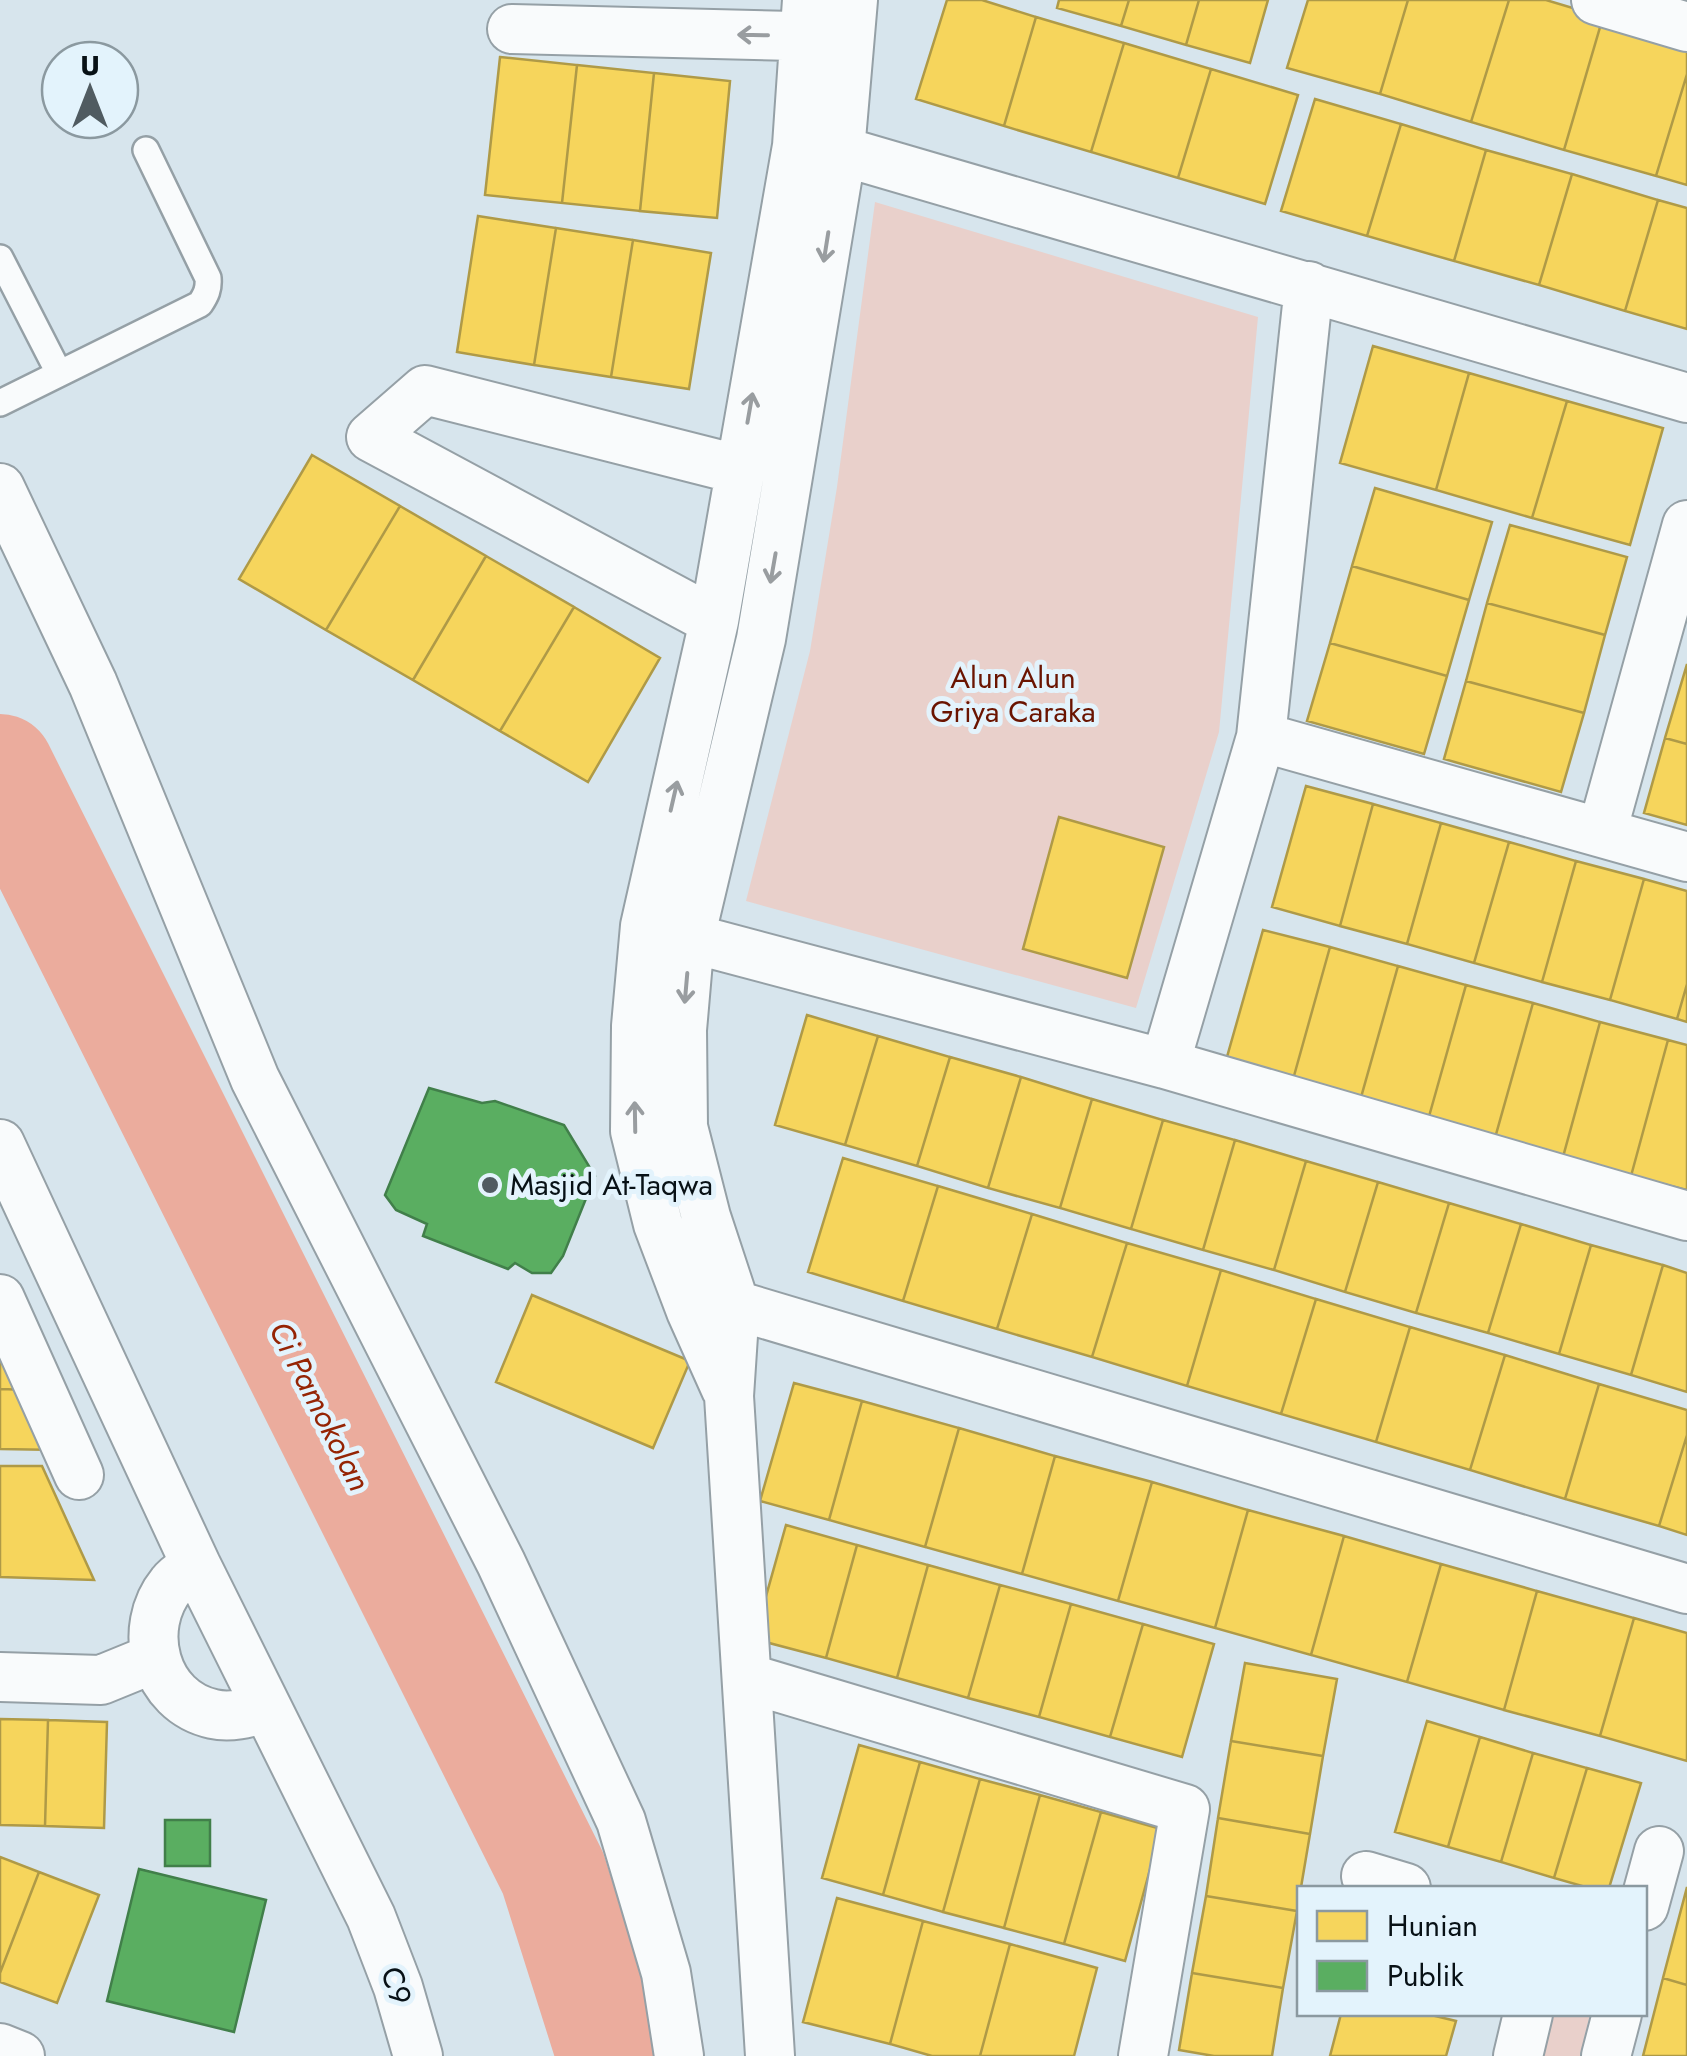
<svg xmlns="http://www.w3.org/2000/svg" width="1687" height="2056" viewBox="0 0 1687 2056" font-family="Jost,sans-serif">
<style>
.green{fill:#e9d0cb}
.homes{fill:#f6d55c;stroke:#af9a47;stroke-width:2.5}
.public{fill:#5aae61;stroke:#417f4a;stroke-width:2.5}
.lines{fill:none;stroke-linecap:round;stroke-linejoin:round}
.river{stroke:#ebac9d;stroke-width:108}
.lane-casing{stroke:#95a0a6;stroke-width:30}
.street-casing{stroke:#95a0a6;stroke-width:52}
.lane{stroke:#f9fbfc;stroke-width:25}
.street{stroke:#f9fbfc;stroke-width:48}
.oneway{stroke:#999da0}
.poi-dot{fill:#505b61;stroke:#e3f3fc;stroke-width:4}
.labels{text-anchor:middle;stroke-width:10;stroke-linejoin:round;paint-order:stroke}
.park-label{font-size:30px;fill:#6a1400;stroke:#e3f3fc}
.poi-label{font-size:30px;fill:#081116;stroke:#e3f3fc;text-anchor:start}
.street-label{font-size:30px;fill:#081116;stroke:#e3f3fc}
.water-label{font-size:32px;font-style:italic;fill:#952404;stroke:#e3f3fc}
</style>
<rect width="100%" height="100%" fill="#d7e5ed"/>
<path class="green" d="M875,202L1258,317L1219,732L1136,1008L746,901L810,651L837,487Z
M1552,2014H1590L1580,2056H1542Z"/>
<path class="homes" d="M947,0H982L1036,17L1004,126L916,99Z
M1059,0H1129L1121,26L1057,8Z
M1129,0H1199L1186,45L1121,26Z
M1199,0H1268L1250,63L1186,45Z
M1308,0H1408L1380,94L1287,68Z
M1408,0H1509L1471,122L1380,94Z
M1509,0H1546L1603,17L1564,150L1471,122Z
M1036,17L1124,43L1091,152L1004,126Z
M1603,17L1687,42V74L1656,176L1564,150Z
M1124,43L1211,69L1178,178L1091,152Z
M500,57L577,65L562,203L485,195Z
M577,65L654,73L640,211L562,203Z
M1211,69L1298,95L1265,204L1178,178Z
M654,73L730,81L717,218L640,211Z
M1687,74V185L1656,176Z
M1315,99L1401,124L1367,236L1281,211Z
M1401,124L1486,150L1454,261L1367,236Z
M1486,150L1572,174L1539,285L1454,261Z
M1572,174L1658,200L1625,311L1539,285Z
M1658,200L1687,208V329L1625,311Z
M478,216L556,228L534,365L457,352Z
M556,228L633,240L611,377L534,365Z
M633,240L711,253L689,389L611,377Z
M1373,346L1469,373L1436,490L1340,463Z
M1469,373L1567,401L1532,518L1436,490Z
M1567,401L1663,428L1630,545L1532,518Z
M312,455L400,506L326,630L239,579Z
M1375,488L1492,522L1469,600L1352,566Z
M400,506L486,556L413,680L326,630Z
M1510,525L1627,557L1605,635L1487,603Z
M486,556L574,607L500,731L413,680Z
M1352,566L1469,600L1447,676L1330,643Z
M1487,603L1605,635L1584,713L1466,681Z
M574,607L660,658L588,782L500,731Z
M1330,643L1447,676L1424,754L1307,721Z
M1687,664V744L1665,738Z
M1466,681L1584,713L1561,792L1444,759Z
M1665,738L1687,744V825L1644,813Z
M1306,786L1373,804L1340,926L1272,907Z
M1373,804L1441,823L1407,944L1340,926Z
M1059,817L1164,847L1127,978L1023,949Z
M1441,823L1509,842L1474,963L1407,944Z
M1509,842L1576,861L1542,982L1474,963Z
M1576,861L1644,879L1610,1000L1542,982Z
M1644,879L1687,891V984L1677,1019L1610,1000Z
M1263,930L1330,947L1292,1083L1225,1064Z
M1330,947L1398,966L1360,1101L1292,1083Z
M1398,966L1466,985L1428,1120L1360,1101Z
M1687,984V1022L1677,1019Z
M1466,985L1533,1003L1495,1138L1428,1120Z
M1533,1003L1600,1022L1563,1157L1495,1138Z
M807,1015L878,1036L845,1145L775,1125Z
M1600,1022L1668,1040L1631,1176L1563,1157Z
M878,1036L950,1057L917,1166L845,1145Z
M1668,1040L1687,1045V1190L1631,1176Z
M950,1057L1021,1077L988,1188L917,1166Z
M1021,1077L1092,1099L1060,1208L988,1188Z
M1092,1099L1163,1120L1131,1229L1060,1208Z
M1163,1120L1235,1140L1203,1250L1131,1229Z
M1235,1140L1306,1161L1274,1270L1203,1250Z
M843,1158L938,1186L903,1301L808,1272Z
M1306,1161L1378,1182L1345,1292L1274,1270Z
M1378,1182L1449,1203L1416,1313L1345,1292Z
M938,1186L1032,1214L997,1329L903,1301Z
M1449,1203L1521,1224L1488,1333L1416,1313Z
M1032,1214L1127,1243L1092,1357L997,1329Z
M1521,1224L1591,1245L1559,1354L1488,1333Z
M1127,1243L1221,1270L1187,1386L1092,1357Z
M1591,1245L1663,1265L1631,1375L1559,1354Z
M1663,1265L1687,1273V1392L1631,1375Z
M1221,1270L1316,1299L1281,1414L1187,1386Z
M532,1295L690,1361L653,1448L496,1382Z
M1316,1299L1410,1327L1376,1442L1281,1414Z
M0,1325L30,1390L0,1389Z
M1410,1327L1505,1355L1470,1470L1376,1442Z
M1505,1355L1599,1384L1565,1499L1470,1470Z
M794,1383L862,1401L829,1520L760,1501Z
M1599,1384L1687,1410V1435L1659,1526L1565,1499Z
M0,1389L30,1390L57,1450L0,1449Z
M862,1401L959,1428L925,1547L829,1520Z
M959,1428L1055,1456L1022,1574L925,1547Z
M1687,1435V1535L1659,1526Z
M1055,1456L1152,1482L1118,1601L1022,1574Z
M0,1466H42L94,1580L0,1577Z
M1152,1482L1248,1510L1215,1628L1118,1601Z
M1248,1510L1344,1536L1311,1655L1215,1628Z
M786,1525L857,1545L826,1658L754,1639Z
M1344,1536L1441,1564L1407,1682L1311,1655Z
M857,1545L928,1565L897,1678L826,1658Z
M1441,1564L1537,1591L1504,1710L1407,1682Z
M928,1565L1000,1585L968,1698L897,1678Z
M1000,1585L1071,1604L1039,1717L968,1698Z
M1537,1591L1634,1618L1600,1736L1504,1710Z
M1071,1604L1143,1624L1110,1737L1039,1717Z
M1634,1618L1687,1633V1761L1600,1736Z
M1143,1624L1214,1644L1182,1757L1110,1737Z
M1245,1663L1337,1679L1323,1756L1231,1741Z
M0,1719L48,1720L45,1826L0,1825Z
M48,1720L107,1722L104,1828L45,1826Z
M1427,1721L1480,1737L1448,1847L1395,1832Z
M1480,1737L1533,1753L1501,1862L1448,1847Z
M1231,1741L1323,1756L1310,1834L1218,1818Z
M859,1745L920,1762L883,1895L822,1878Z
M1533,1753L1587,1768L1554,1878L1501,1862Z
M920,1762L980,1779L943,1912L883,1895Z
M1587,1768L1641,1783L1609,1888H1589L1554,1878Z
M980,1779L1040,1795L1004,1928L943,1912Z
M1040,1795L1101,1812L1064,1944L1004,1928Z
M1101,1812L1161,1829L1125,1961L1064,1944Z
M1218,1818L1310,1834L1297,1911L1206,1896Z
M0,1857L39,1872L0,1973Z
M39,1872L99,1895L57,2003L0,1982V1973Z
M1687,1887V1985L1663,1978Z
M1206,1896L1297,1911L1283,1988L1192,1973Z
M837,1898L923,1921L890,2044L803,2022Z
M923,1921L1010,1944L980,2056H932L890,2044Z
M1010,1944L1097,1968L1074,2056H980Z
M1192,1973L1283,1988L1272,2056H1214L1179,2050Z
M1663,1978L1687,1985V2056H1643Z
M1341,2014H1427L1456,2021L1446,2056H1330Z"/>
<path class="public" d="M429,1088L482,1103L495,1101L564,1125L595,1176L563,1256L551,1273H532L515,1263L508,1269L423,1236L427,1224L396,1210L385,1195Z
M165,1820H210V1866H165Z
M139,1869L266,1900L234,2032L107,2001Z"/>
<g class="lines">
<path class="river" d="M0,768L553,1873L611,2056"/>
<g class="lane-casing">
<path id="lane" d="M0,258L59,373
M0,403L200,304C206,295 209,289 208,278L146,150"/>
</g>
<g class="street-casing">
<path id="street" d="M1596,0L1687,27
M512,29L837,37
M811,147L841,151L1687,398
M0,488L93,684L255,1079L501,1563L621,1821L666,1973L679,2056
M714,621L371,437L425,390L717,464L740,468
M1261,737L1687,857
M1602,832L1687,525
M660,930L1165,1064L1687,1216
M1165,1064L1261,737L1309,286
M0,1144L196,1565L371,1917L398,1987L418,2056
M0,1299L79,1475
M704,1309L735,1305L1687,1589
M726,1389L691,1311L658,1224L635,1131L636,1026L645,926L714,621L797,146L807,0
M196,1565C188,1571 178,1576 172,1584C136,1628 154,1701 213,1714C231,1718 248,1713 266,1708
M0,1677L101,1680L155,1658
M747,1678L1185,1809L1143,2056
M1366,1876L1406,1888
M1644,1906L1659,1851
M0,2048L20,2056
M770,2056L729,1396L735,1305L706,1217L683,1127L682,1030L690,938L761,639L838,174L853,0
M1518,2056L1528,2014
M1606,2056L1617,2014"/>
</g>
<use href="#lane" class="lane"/>
<use href="#street" class="street"/>
</g>
<defs><path id="oneway-shaft" d="M-6 0H5M1.5-3L5.5 0L1.5 3" fill="none" stroke-width="1.6" stroke-linecap="round" stroke-linejoin="round" transform="scale(2.5)"/></defs>
<g class="oneway">
<use href="#oneway-shaft" transform="translate(753 35) rotate(-179)"/>
<use href="#oneway-shaft" transform="translate(826 247) rotate(99)"/>
<use href="#oneway-shaft" transform="translate(750 408) rotate(-80)"/>
<use href="#oneway-shaft" transform="translate(773 568) rotate(100)"/>
<use href="#oneway-shaft" transform="translate(674 796) rotate(-77)"/>
<use href="#oneway-shaft" transform="translate(686 988) rotate(95)"/>
<use href="#oneway-shaft" transform="translate(635 1117) rotate(-91)"/>
</g>
<circle class="poi-dot" cx="490" cy="1185" r="10"/>
<g class="labels">
<g class="park-label">
<text x="1013" y="688">Alun Alun<tspan x="1013" dy="34">Griya Caraka</tspan></text>
</g>
<g class="poi-label">
<text x="510" y="1195">Masjid At-Taqwa</text>
</g>
<g class="street-label">
<text transform="translate(396 1986) rotate(71)" y="10">C9</text>
</g>
<g class="water-label">
<text transform="translate(320 1406) rotate(63)" y="11">Ci Pamokolan</text>
</g>
</g>
<rect x="1297" y="1886" width="350" height="130" fill="#e3f3fc" stroke="#8b99a0" stroke-width="2.5"/>
<rect x="1317" y="1911" width="50" height="30" fill="#f6d55c" stroke="#8b99a0" stroke-width="2.5"/>
<text x="1387" y="1936" font-size="30" fill="#081116">Hunian</text>
<rect x="1317" y="1961" width="50" height="30" fill="#5aae61" stroke="#8b99a0" stroke-width="2.5"/>
<text x="1387" y="1986" font-size="30" fill="#081116">Publik</text>
<g transform="translate(90 90)"><circle r="48" fill="#e3f3fc" stroke="#8b99a0" stroke-width="2.5"/>
<path d="M0-8L18 38L0 25L-18 38Z" fill="#505b61"/>
<text y="-15" font-size="28" font-weight="bold" text-anchor="middle" fill="#081116">U</text>
</g>
</svg>
